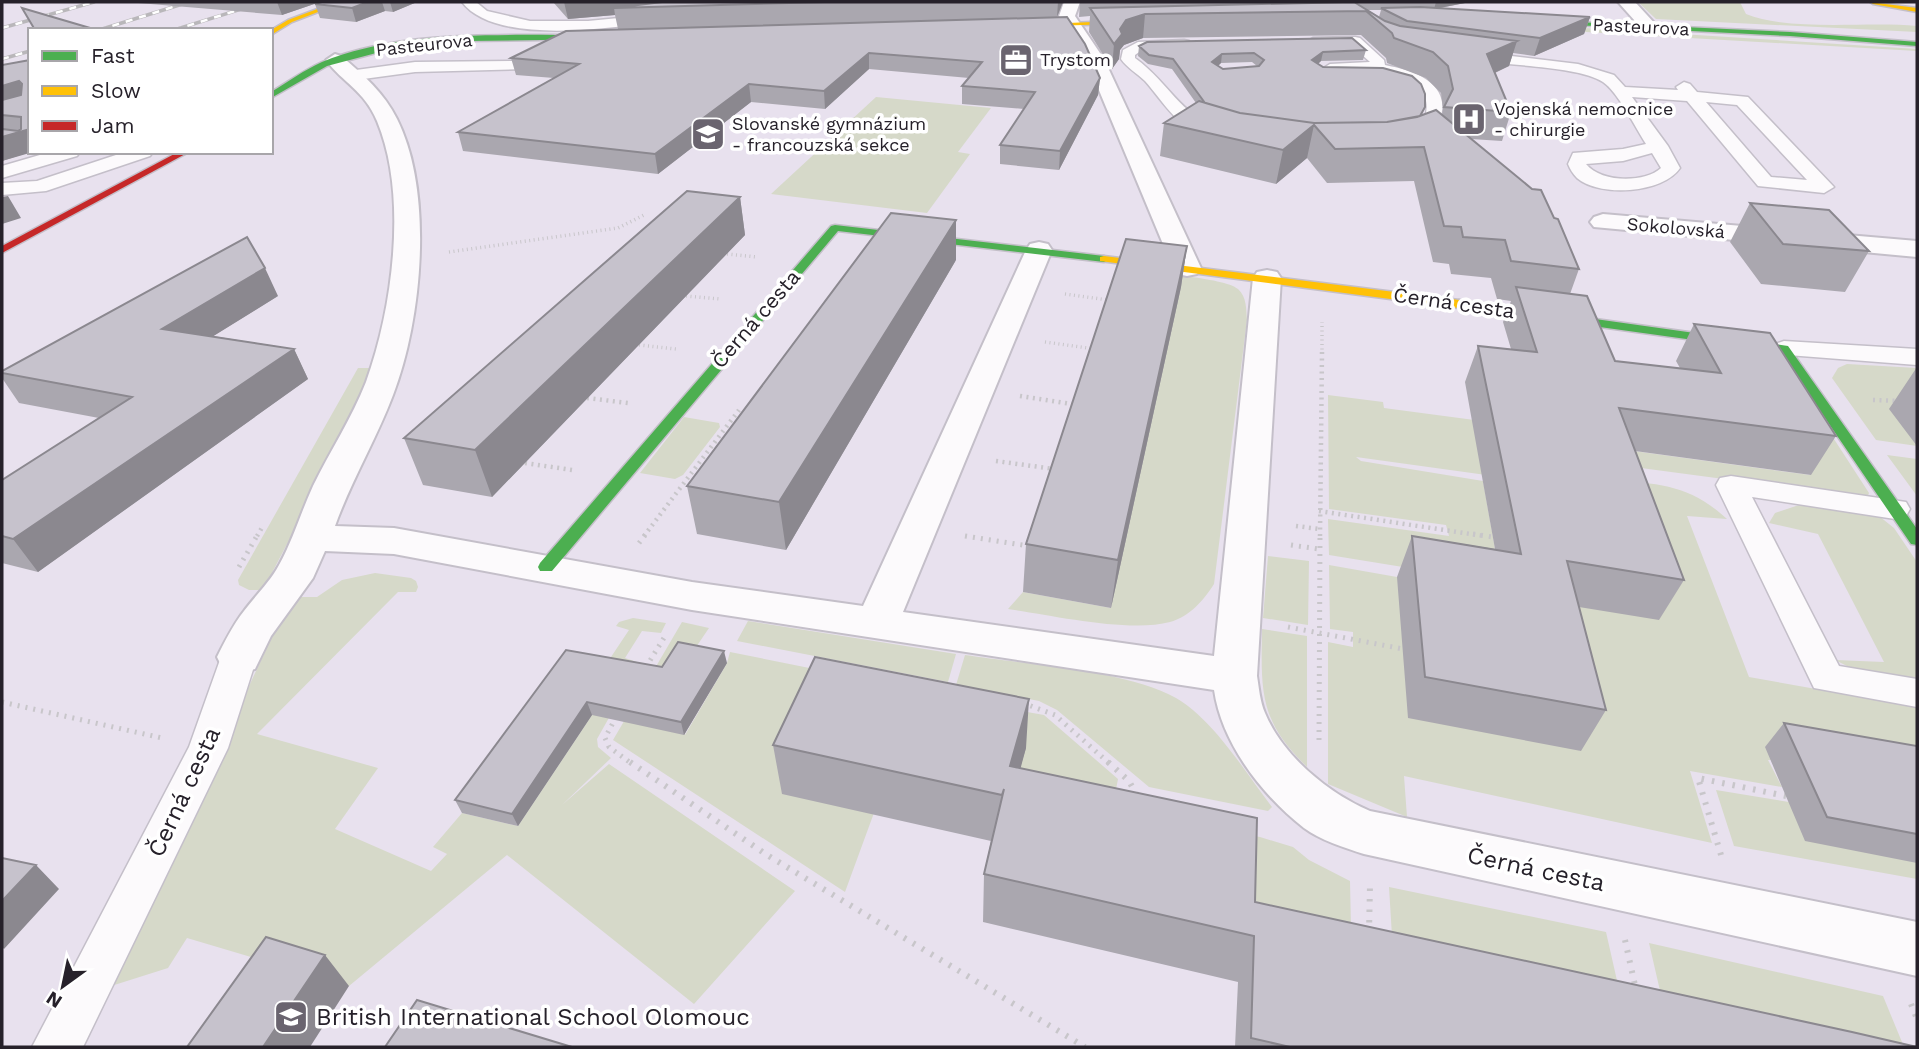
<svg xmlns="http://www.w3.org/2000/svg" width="1919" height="1049" viewBox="0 0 1919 1049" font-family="'Work Sans',sans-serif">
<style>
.green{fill:#d6d9c9}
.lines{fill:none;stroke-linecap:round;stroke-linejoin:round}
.lane-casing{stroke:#c4bfc9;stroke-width:3}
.street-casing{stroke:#c4bfc9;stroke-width:4}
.fast-casing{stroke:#c4bfc9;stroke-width:3}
.slow-casing{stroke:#c4bfc9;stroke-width:3}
.jam-casing{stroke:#c4bfc9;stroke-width:3}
.path-far3{stroke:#c8c6ca;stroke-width:3.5;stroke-dasharray:1 3.5;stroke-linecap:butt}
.path-far2{stroke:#c8c6ca;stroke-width:4.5;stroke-dasharray:2 4.5;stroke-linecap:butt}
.path-far1{stroke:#c8c6ca;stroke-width:5;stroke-dasharray:2 6;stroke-linecap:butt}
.path{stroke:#c8c6ca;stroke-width:6;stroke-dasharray:2.5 8;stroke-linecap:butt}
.lane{fill:#fcfafc;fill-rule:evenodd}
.street{fill:#fcfafc;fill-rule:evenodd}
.fast{fill:#4caf50;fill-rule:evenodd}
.slow{fill:#ffc107;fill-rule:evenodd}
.jam{fill:#c62828;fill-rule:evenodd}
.rail-casing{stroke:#b9b7ba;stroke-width:3.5}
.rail{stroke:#fff;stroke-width:2.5;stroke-dasharray:7;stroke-linecap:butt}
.wall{fill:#aaa7af;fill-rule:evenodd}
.shaded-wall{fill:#8b888f}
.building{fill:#c6c2cc;stroke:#8b888f;stroke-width:2;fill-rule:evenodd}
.labels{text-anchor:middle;stroke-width:7;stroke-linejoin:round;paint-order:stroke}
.far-street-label{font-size:18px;fill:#26212a;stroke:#fff}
.far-poi-label{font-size:18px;fill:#26212a;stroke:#fff;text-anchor:start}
.street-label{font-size:21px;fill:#26212a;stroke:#fff}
.near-street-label{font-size:24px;fill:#26212a;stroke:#fff}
.near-poi-label{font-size:24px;fill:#26212a;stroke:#fff;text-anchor:start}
</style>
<rect width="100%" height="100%" fill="#e8e1ee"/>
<path class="green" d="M1638,2H1740L1746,14C1790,32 1868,21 1917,26V32L1656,19Z
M1585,28L1917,49V51L1569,31Z
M876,97L991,108L958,152L970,154L927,213L771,194Z
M1125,270C1147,273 1224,277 1238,289C1247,297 1246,309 1247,320L1214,584C1204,600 1189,617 1170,622C1129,633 1051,615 1008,609L1023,592L1111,608Z
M1847,364L1917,368V446L1876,440L1832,378L1838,368Z
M358,368H379L263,590H249L239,585L238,580Z
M1328,395L1383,402L1384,408L1512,425L1619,449L1810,475L1819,416L1869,493L1867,498L1626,466L1612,479C1661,485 1689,484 1727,519L1687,516L1749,677L1917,707V759L1768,760L1782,787L1690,771L1712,843L1404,776L1407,817L1328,784V642L1353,647V632L1330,629L1329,565L1397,577L1580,751L1530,481L1356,457L1361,461L1483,481L1503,594L1452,575L1329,555L1328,519L1449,536L1446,525L1329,509Z
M684,417L719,423L720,427L683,475L675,479L640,473Z
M1887,455L1917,459V496Z
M1799,505L1879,516L1894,528L1917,562V683L1855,670L1835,660L1884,662L1818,534L1769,523L1775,513Z
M1268,556L1309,561L1308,625L1263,618Z
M375,573L411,578L416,581L418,587L416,592H398L257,734L378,768L335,829L431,871L447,854L433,847L462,813L518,826L620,673L603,669L629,630L616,626L619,622L633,618L666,623L661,633L642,631L625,658L640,663L597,739L598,747L611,758L562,805L609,764L795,891L694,1004L507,855L349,986L187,938L168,968L108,987L279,622L296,597H317L342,580Z
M748,621L956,654L948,682L737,641Z
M682,622L709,628L690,656L685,735L727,663L730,652L919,690L845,892L613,740Z
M1262,629L1307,636V767C1259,721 1261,691 1262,629Z
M965,655C1023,664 1127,670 1176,698C1214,720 1245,772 1272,807L1268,811L1149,787L1057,710L1039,701L956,685Z
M950,698L1044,715L1118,779L1107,836L1008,815Z
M1716,790L1789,802L1917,863V879L1734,846Z
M1148,816L1260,837L1293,847L1309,860L1350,881L1352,976L1240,949Z
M1389,887L1606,932L1630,1038L1395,985Z
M1649,943L1883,996L1904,1047H1673Z"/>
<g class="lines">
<g class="lane-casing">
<path id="lane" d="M462,2H476L487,11L530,21H588L660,14L667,18C657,26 637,25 625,26C581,31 491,40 462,2Z
M1355,37L1360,38L1384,60L1385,65C1399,68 1415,71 1427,80C1457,101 1439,137 1409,144L1400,139C1406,132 1416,132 1421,123C1427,116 1428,106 1425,97C1412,63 1349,78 1325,72L1322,69L1330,64L1370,62L1351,45L1313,46L1306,42L1313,38Z
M1184,40L1189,41L1191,44L1189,47L1142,50L1135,55V58C1172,85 1176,113 1222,128L1225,132L1222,136C1187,144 1164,102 1145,81C1137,73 1127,68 1121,59L1123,50L1138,42Z
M1469,51L1578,64L1614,75L1625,87L1678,90L1676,87L1684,82L1690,84L1697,92L1748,97L1834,187L1824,193L1758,186L1687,101L1632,97L1668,146L1680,168C1663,193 1601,198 1577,178C1573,174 1570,169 1568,164L1573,153L1623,149L1646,144C1635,127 1618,92 1603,82C1578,65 1497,66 1464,58L1462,55L1464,52ZM1706,102L1737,105L1807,180L1771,177ZM1652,153L1661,168C1645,183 1601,183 1586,164L1623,161Z
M520,61L528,66L525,69L415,72L356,80L348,75L356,70L415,62Z
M50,152H80L77,156L2,178V166Z
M125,152H153L150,156L46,191L2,195V183L37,181Z
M1784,341L1917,349V365L1775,354L1771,349L1775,344Z
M1731,476L1906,502L1910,509L1906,516L1895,519L1752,497L1839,666L1917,679V707L1814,688L1716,485L1720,478Z
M239,644L252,648L257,657L228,748L83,1047H32L189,747L221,657L226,648Z"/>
</g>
<g class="street-casing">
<path id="street" d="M1064,2H1080L1075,16L1104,59L1201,268L1197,274L1187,276L1177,274L1173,268L1086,59L1059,16Z
M1618,2H1635L1658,27L1650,32L1644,31Z
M335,54L341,56C364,75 384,93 397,119C434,193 422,320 393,395C376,440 351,481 335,526L394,528L692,582L863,606L1026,250L1030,244L1039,242L1048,244L1052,250L903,612L1214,656L1253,278L1257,272L1267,270L1277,272L1281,278L1257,676C1259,688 1260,702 1265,713C1283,756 1328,793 1370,811L1917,922V976L1364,854C1345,848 1320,840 1304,828C1262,795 1222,744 1214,690L692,610L394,554L325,551L313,578L271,636L255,669L239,673L223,669L217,657C225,641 233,625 244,611C255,596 270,582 279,565C293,540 301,512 313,486C330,451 352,418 366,382C393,307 408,195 377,121C364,90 343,83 326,60Z
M1603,214L1917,241V257L1594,227L1590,222L1594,217Z"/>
</g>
<g class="fast-casing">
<path id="fast" d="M1533,20L1790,32L1917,42V46L1790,36L1535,23Z
M604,35L607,39L467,41L399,47L327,66L271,98V92C288,82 304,70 322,62C402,28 517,36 604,35Z
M835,225L1104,256L1110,259L1104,262L838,231L552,571H540L538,567L540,563L831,226Z
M1459,300L1788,346L1917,529V545L1911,544L1780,352L1455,307L1453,304Z"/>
</g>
<g class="slow-casing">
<path id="slow" d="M336,2H344L292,22L271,35V30L288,20Z
M1870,2L1917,8V12L1873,4Z
M1142,20L1144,23L1021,27L1018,25Z
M1104,256L1459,300L1465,304L1459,308L1100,261V257Z"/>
</g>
<g class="jam-casing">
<path id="jam" d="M178,152H189L2,253V246Z"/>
</g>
<path class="path-far3" d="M449,252L618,228L646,214
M727,254L757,257
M1065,294L1108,300
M686,296L720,299
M1045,342L1095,349
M639,345L676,349
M1322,354V322"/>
<path class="path-far2" d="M1020,396L1078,405
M587,398L628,403
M1873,400L1900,401
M996,461L1054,469
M525,463L572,470
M1319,511L1484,536
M1296,526L1319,529
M257,536L263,526
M644,536L739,410
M1320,536L1322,352"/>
<path class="path-far1" d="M1473,534L1493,537
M965,536L1029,546
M639,543L646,534
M1291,545L1319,549
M239,567L258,534
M1288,627L1403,649
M646,667L667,633
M2,702L162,738
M1023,703L1055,715L1110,764
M616,717L605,738L609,747L632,764
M1319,740L1320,534"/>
<path class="path" d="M630,762L767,855L1085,1047
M1108,762L1129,781L1136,794
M1721,855L1698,778L1786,796
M1369,933L1370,885
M1625,940L1636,990
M1911,1004L1917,1019"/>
<use href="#lane" class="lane"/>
<use href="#street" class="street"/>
<use href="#fast" class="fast"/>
<use href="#slow" class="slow"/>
<use href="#jam" class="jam"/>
<g class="rail-casing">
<path id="rail" d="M2,28L94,2
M99,30L189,2
M174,30L264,2
M2,59L30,51"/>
</g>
<use href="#rail" class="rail"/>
</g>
<path class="wall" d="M126,2H320L282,15Z
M322,2H417L393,12L385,11L356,22L320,18L315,4Z
M553,2H1063L1057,17L1100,78L1098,95L1059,170L1000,164V145L1024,109L962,104V86L969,78L869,69L825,109L751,102L658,174L463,151L458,132L554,78L516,75L511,58L618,29L615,15L568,19Z
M1080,2H1470L1440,8L1590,17L1584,34L1534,56L1513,53L1509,66L1495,73L1511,112L1502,141L1471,139L1554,218L1579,269L1570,294L1615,361L1680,368L1676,361L1694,324L1836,436L1811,475L1635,451L1684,580L1659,620L1579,607L1606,710L1581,751L1408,718L1397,577L1412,536L1495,549L1465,382L1478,346L1511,349L1503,322L1511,301L1497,299L1491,278L1451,274L1449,264L1433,262L1414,181L1327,183L1307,158L1276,184L1160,156L1164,123L1196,103L1172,69L1148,64L1138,56L1139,46L1366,50L1363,60L1321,61L1318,64L1423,115H1442L1443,109L1441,93L1426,78L1387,63L1386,58L1361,35L1143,38L1124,45L1120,50L1119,59L1112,69L1089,32L1090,16L1079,17ZM1368,10H1381L1379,17ZM1252,62L1257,66L1223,69L1218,66L1221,63Z
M30,60V152L2,161V65Z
M740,197L745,235L492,497L423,485L404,438Z
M1750,203L1869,251L1845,292L1761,284L1730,242Z
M1187,246L1181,287L1111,608L1023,592L1026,544Z
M956,260L786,550L697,534L687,486Z
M278,296L213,336L294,349L308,379L38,572L2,563V480L99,418L19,403L2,378V371Z
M1917,367V446L1889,409Z
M566,650L662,667L727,663L684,735L592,715L518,826L462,813L455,800Z
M1784,723L1917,746V863L1805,841L1765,747Z
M773,745L1026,748L1020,768L1255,902L1917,1047H1235L1238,982L983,922L984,874L991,841L782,794Z"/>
<path class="shaded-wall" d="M277,2H320L282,15Z
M368,2H382L385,11L356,22L352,8Z
M390,2H417L393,12Z
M564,2H739L614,8L615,15L568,19Z
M1058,2H1063L1057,17Z
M1436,2H1470L1434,9Z
M1145,14L1143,38L1124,45L1120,50L1119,59L1112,69L1114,44L1120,29L1126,20Z
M1590,17L1584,34L1534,56L1540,38Z
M1517,41L1509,66L1479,80L1487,54Z
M1323,52L1321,61L1311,70L1312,60Z
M869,53V69L825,109L824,91Z
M1222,54L1221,63L1211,72L1212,62Z
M1100,78L1098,95L1059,170L1060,151Z
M19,81L29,100L2,108V86Z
M749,84L751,102L658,174L655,154Z
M1314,125L1307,158L1276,184L1283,150Z
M30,129V152H33L2,161V137Z
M8,196L21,218L2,224V197Z
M740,197L745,235L492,497L475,450Z
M956,220V260L786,550L779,502Z
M1187,246L1181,287L1111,608L1118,560Z
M265,268L278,296L178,358L162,329Z
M294,349L308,379L38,572L13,539Z
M724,651L727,663L684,735L681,722Z
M1029,699L1026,748L1008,815L1010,766Z
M587,702L592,715L518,826L512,814Z
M36,865L59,889L4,949L2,947V901Z
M325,955L349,986L310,1047H263Z"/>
<path class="building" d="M322,2H368L352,8L315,4Z
M662,2H825L614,8Z
M1354,2L1385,21L1400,26L1517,41L1487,54L1511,112L1444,107L1453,89L1448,66L1433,52L1394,38L1392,33L1366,11L1145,14L1126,20L1120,29L1122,34L1114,44L1090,8Z
M1420,7L1590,17L1540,38L1407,21L1381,8Z
M22,8L97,30H35Z
M1067,17L1085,44L1100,78L1060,151L1000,145L1035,92L962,86L982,62L869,53L824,91L749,84L655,154L458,132L579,64L511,58L566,31Z
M1352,38L1366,50L1323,52L1312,60L1323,67L1383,68L1412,76L1421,84L1425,94V107L1420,116L1387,122L1314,123L1240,113L1205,103L1173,59L1149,55L1139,46L1147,42ZM1254,53L1264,60L1259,66L1223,69L1212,62L1222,54Z
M30,60V129L2,137V129L18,131L21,129V117L2,115V100L21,95L22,84L19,81L2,86V65Z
M1199,101L1240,113L1314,123L1387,122L1417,117L1436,110L1532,189L1541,190L1554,218L1558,219L1579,269L1511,261L1505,240L1463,237L1461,227L1444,226L1424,147L1335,149L1314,125L1283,150L1164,123Z
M687,191L740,197L475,450L404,438Z
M1750,203L1829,210L1869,251L1783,244Z
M891,213L956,220L779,502L687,486Z
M247,237L265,268L162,329L294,349L13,539L2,536V480L132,397L2,373V371Z
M1126,239L1187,246L1118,560L1026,544Z
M1516,287L1587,296L1615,361L1721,373L1694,324L1770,333L1836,436L1619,408L1684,580L1567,561L1606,710L1425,677L1412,536L1521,554L1478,346L1537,352Z
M678,642L724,651L681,722L587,702L512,814L455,800L566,650L662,667Z
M815,657L1029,699L1010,766L1257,818L1255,902L1852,1032L1917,1047H1290L1251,1038L1254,936L984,874L1004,789L1002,795L773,745Z
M1784,723L1917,746V834L1827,817Z
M2,858L36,865L2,901Z
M266,937L325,955L263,1047H187Z
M417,1000L572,1047H385Z"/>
<defs>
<g id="office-square" transform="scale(1.75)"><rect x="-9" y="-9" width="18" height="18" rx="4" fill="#6a646f" stroke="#fff"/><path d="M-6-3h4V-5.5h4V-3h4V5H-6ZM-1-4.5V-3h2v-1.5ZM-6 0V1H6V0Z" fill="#fff"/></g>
<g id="hospital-square" transform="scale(1.75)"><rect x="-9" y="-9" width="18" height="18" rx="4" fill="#6a646f" stroke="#fff"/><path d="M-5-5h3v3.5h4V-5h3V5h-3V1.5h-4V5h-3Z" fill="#fff"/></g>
<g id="university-square" transform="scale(1.75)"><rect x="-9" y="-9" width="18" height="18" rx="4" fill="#6a646f" stroke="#fff"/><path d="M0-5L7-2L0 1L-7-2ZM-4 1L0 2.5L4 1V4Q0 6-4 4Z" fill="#fff"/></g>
<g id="school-square" transform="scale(1.75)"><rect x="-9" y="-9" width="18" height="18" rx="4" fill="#6a646f" stroke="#fff"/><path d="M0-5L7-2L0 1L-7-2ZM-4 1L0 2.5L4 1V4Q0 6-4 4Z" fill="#fff"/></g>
</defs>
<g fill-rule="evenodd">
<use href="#office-square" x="1016" y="60"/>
<use href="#hospital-square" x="1469" y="119"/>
<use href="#university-square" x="708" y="134"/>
<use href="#school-square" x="291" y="1017"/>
</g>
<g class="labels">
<g class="far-street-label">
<text transform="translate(1641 27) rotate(3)" y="6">Pasteurova</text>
<text transform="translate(424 45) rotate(-6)" y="6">Pasteurova</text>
<text transform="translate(1676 228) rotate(5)" y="6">Sokolovská</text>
</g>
<g class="far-poi-label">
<text x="1040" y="66">Trystom</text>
<text x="1494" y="115">Vojenská nemocnice<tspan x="1494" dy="21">- chirurgie</tspan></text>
<text x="732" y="130">Slovanské gymnázium<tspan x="732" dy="21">- francouzská sekce</tspan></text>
</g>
<g class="street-label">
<text transform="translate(1454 303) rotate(8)" y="7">Černá cesta</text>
<text transform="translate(756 319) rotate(-49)" y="7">Černá cesta</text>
</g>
<g class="near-street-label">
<text transform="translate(184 792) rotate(-65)" y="8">Černá cesta</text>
<text transform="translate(1536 869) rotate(12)" y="8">Černá cesta</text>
</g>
<g class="near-poi-label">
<text x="316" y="1025">British International School Olomouc</text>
</g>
</g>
<rect width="1919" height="1049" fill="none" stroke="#26212a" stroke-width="7"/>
<rect x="28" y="28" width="245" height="126" fill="#ffffff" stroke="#a8a6aa" stroke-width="2"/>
<rect x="42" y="51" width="35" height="10" fill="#4caf50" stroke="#a8a6aa" stroke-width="2"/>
<text x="91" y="63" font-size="21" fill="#26212a">Fast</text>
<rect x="42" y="86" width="35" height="10" fill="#ffc107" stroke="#a8a6aa" stroke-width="2"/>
<text x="91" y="98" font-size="21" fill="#26212a">Slow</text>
<rect x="42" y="121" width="35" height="10" fill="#c62828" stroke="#a8a6aa" stroke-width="2"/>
<text x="91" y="133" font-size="21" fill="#26212a">Jam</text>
<g transform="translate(63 986) rotate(213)" stroke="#ffffff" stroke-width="5" paint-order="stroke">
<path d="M0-5L12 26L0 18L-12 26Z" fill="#26212a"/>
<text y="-10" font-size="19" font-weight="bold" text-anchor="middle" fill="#26212a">N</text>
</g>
</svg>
